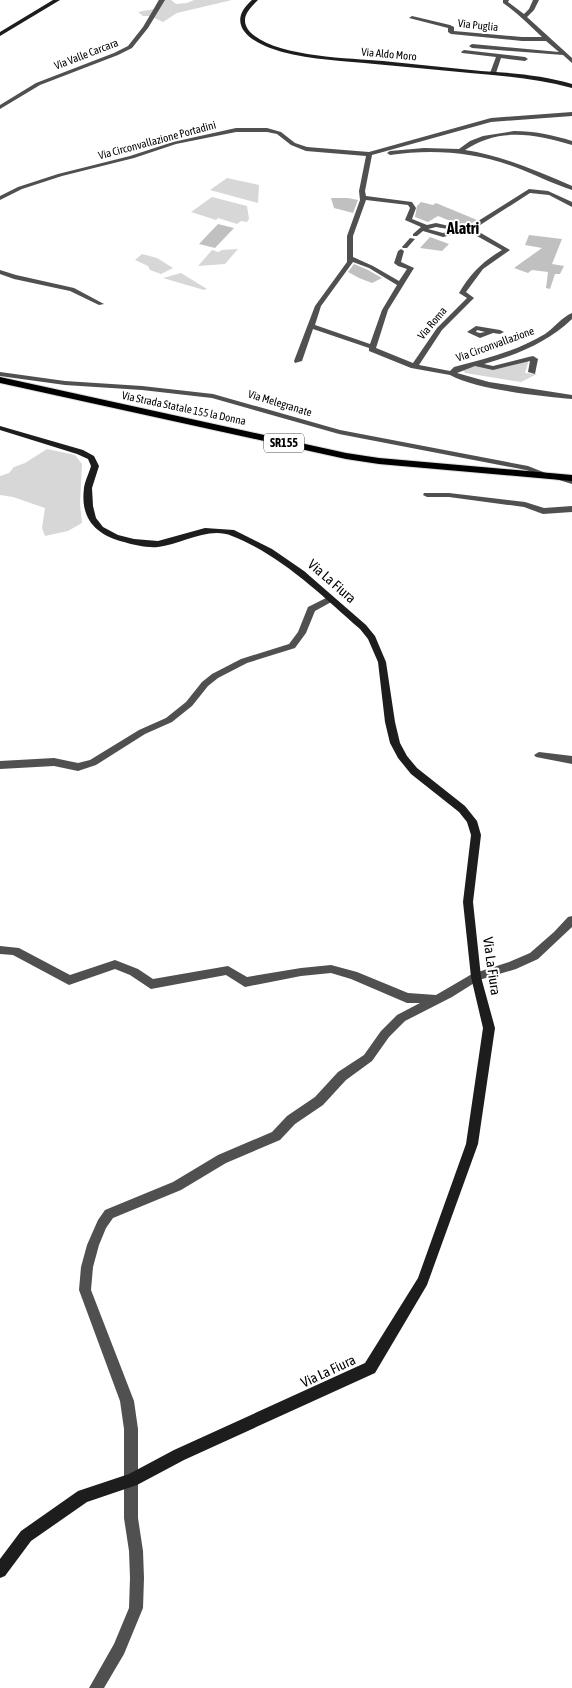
<svg xmlns="http://www.w3.org/2000/svg" width="572" height="1688" viewBox="0 0 572 1688" font-family="'Asap Condensed',sans-serif">
<style>
.green{fill:#d7d7d7}
.building{fill:#c0c0c0}
.lines{fill:none;stroke-linecap:round;stroke-linejoin:round}
.primary-casing{stroke:#dbdbdb;stroke-width:2}
.street{fill:#505050;fill-rule:evenodd}
.secondary{fill:#1d1d1d;fill-rule:evenodd}
.primary{fill:#000;fill-rule:evenodd}
.labels{text-anchor:middle;stroke-width:4;stroke-linejoin:round;paint-order:stroke}
.far-street-label{font-size:11px;fill:#000;stroke:#fff}
.shield{fill:#fff;stroke:#4c4c4c;stroke-width:1}
.shield-label{font-size:12px;font-weight:bold;fill:#000}
.street-label{font-size:14px;fill:#000;stroke:#fff}
.far-district-label{font-size:16px;font-weight:bold;fill:#000;stroke:#fff}
</style>
<rect width="100%" height="100%" fill="#fff"/>
<path class="green" d="M158,0H171L176,4L187,3L194,0H232L177,13L163,22L150,16H143L138,12L154,9Z
M227,178L259,185L258,203L210,190Z
M212,197L247,206L249,219L247,222L241,221L237,224L218,218L216,220L191,212Z
M238,249L225,264L198,266L212,250L218,252L222,250Z
M142,254L157,258L173,268L161,274L150,270L148,266L135,260Z
M181,273L207,289L204,290L163,278Z
M530,356L525,373L537,374L521,382L465,373L463,370L474,366L494,367Z
M47,449L75,455L82,464L80,504L82,523L68,531L45,536L42,528L45,508L13,497L0,495V476L9,473L14,467L25,463Z"/>
<path class="building" d="M331,198H348L358,200L353,213L334,208Z
M421,202L433,205L436,203L477,220L465,227L438,216L428,222L415,217L417,206Z
M218,224L234,228L215,248L199,244Z
M529,235L562,239L552,264L564,266L560,274H555L550,289L546,288L548,272L532,270L528,273L514,268L542,248L525,245Z
M430,237L449,244L442,251L420,248Z
M354,264L368,270L382,278L372,283L359,278L348,272Z"/>
<g class="lines">
<g class="primary-casing">
<path id="primary" d="M0,377L346,453L379,458L572,475V481L379,464L346,459L0,383Z"/>
</g>
<path class="street" d="M159,0H165L148,28L132,48L118,55L40,85L0,109V105L36,83L114,53L128,46L143,27Z
M503,0H509L508,2L524,14L529,9L533,0H539L534,10L527,17L572,58V63L563,55L472,48L469,46L472,44L559,52L546,41H522L451,34L448,32V28L409,18L412,16L450,25L454,27V31L522,37H542C529,25 518,13 503,3Z
M464,50L525,57L528,59L525,61L501,58L496,73L493,75L490,73L496,57L462,53L461,52Z
M572,112V116L491,122L372,155L365,191L366,196L412,202L416,208L412,219L427,225L436,223L462,229L467,228L529,189L548,191L572,202V207L549,195L530,193L474,229L510,250L483,269L466,292L474,298L442,330L419,365L450,371L454,367C485,359 517,351 545,334C554,328 562,317 572,313V319C547,343 516,355 484,364L493,366L533,356L538,359L535,374L528,372L530,361L493,370L475,366L457,373L489,382L572,395V399C541,396 477,390 450,375L411,368L369,351V348L313,329L302,361L295,363L294,361L315,306L347,262V236L360,200L359,191L366,156L306,151L291,145L277,134L267,132H236L176,144L134,158L62,176L22,189L0,200V196L18,187L58,174L130,156L173,142L236,128H267L281,132L295,143L307,147L369,152L491,118ZM366,200L408,205L410,208L405,220L421,227L413,234V236H417L423,231L443,237L468,231L502,250C483,261 470,274 459,293L467,298L437,328L413,363L376,348L388,310L414,268L401,262L404,251L401,249L398,251L394,263L398,266L407,269L399,281L373,266L353,257V236ZM436,227L454,230L443,233L428,229ZM353,262L369,268L397,285L382,310L370,344L315,325L321,306Z
M514,131C534,131 553,135 572,141V145C535,134 499,127 465,150C503,156 537,171 572,186V190C553,184 534,174 515,167C474,152 433,149 390,155L387,153L390,151L424,148L459,149L470,141L483,136Z
M410,238L415,239L407,248H403L402,247Z
M0,270L16,275L74,288L104,304L99,305L70,291L14,279L0,274Z
M476,326L500,330L504,332L500,334L493,333L480,338L467,332ZM477,330L485,332L480,333L476,332Z
M0,372L65,381L142,386L213,394L340,430L528,466L553,476L549,478L526,470L339,434L212,398L142,390L65,385L0,376Z
M556,475H559L572,479V484L556,479Z
M424,493H449L525,502L544,508L572,506V512L543,514L524,507L449,497H427L423,495Z
M330,596L333,597L334,599L333,601L315,611L306,633L295,648L247,663L218,678L208,686L192,706L172,722L145,734L96,765L78,771L54,766L0,769V761L54,758L78,763L90,760L139,730L166,718L186,702L202,682L212,674L241,659L289,644L298,632L308,607Z
M539,752L572,756V764L536,757L534,755Z
M572,916V927L538,959L516,969L479,980L452,997L405,1021L389,1037L372,1061L346,1080L323,1105L295,1124L280,1140L226,1163L181,1190L113,1218L106,1228L99,1245L93,1267L91,1290L134,1401L138,1429V1518L143,1551L144,1578L143,1608L124,1654L104,1688H89L114,1644L129,1608L130,1578L129,1551L124,1518V1429L120,1401L79,1290L81,1267L87,1245L98,1220L105,1210L173,1182L218,1155L272,1132L287,1116L315,1097L338,1072L364,1055L381,1031L397,1015L420,1003H407L351,979L331,973L301,976L245,987L226,975L151,989L130,975L115,969L69,985L13,955L0,954V946L19,948L70,975L115,960L138,969L153,979L228,966L247,977L301,968L331,965L357,972L408,993L436,995L472,974L509,962L530,953L554,932L568,917Z"/>
<path class="secondary" d="M53,0H60L0,36V32Z
M252,0H258C248,10 239,19 250,32C275,57 348,58 383,61C415,64 448,68 481,71C512,73 542,75 572,84V88C538,79 505,76 470,73C435,70 400,66 364,63C333,60 300,59 270,48C246,39 227,22 252,0Z
M0,426L83,450L94,456L99,466L92,488L93,506L96,518L103,527L118,535L134,539L158,541L205,528L234,530L272,549L304,571L366,625L375,636L386,662L395,722L400,743L407,756L417,768L465,806L477,821L481,835L473,902L481,977L495,1028L478,1144L427,1285L375,1373L184,1460L137,1485L87,1502L31,1541L5,1576L0,1578V1559L21,1531L78,1491L129,1474L174,1450L365,1363L418,1278L466,1144L483,1028L471,977L463,902L471,835L467,822L459,812L411,774L398,758L390,743L385,722L378,662L368,639L360,629C320,594 282,556 232,536C208,526 181,545 158,547C147,548 134,545 124,542C96,535 80,519 84,488C85,481 89,473 91,466L88,459L77,454L0,430Z"/>
<use href="#primary" class="primary"/>
</g>
<g class="labels">
<g class="far-street-label">
<text transform="translate(478 25) rotate(6)" y="4">Via Puglia</text>
<text transform="translate(86 54) rotate(-21)" y="4">Via Valle Carcara</text>
<text transform="translate(389 54) rotate(5)" y="4">Via Aldo Moro</text>
<text transform="translate(157 140) rotate(-15)" y="4">Via Circonvallazione Portadini</text>
<text transform="translate(432 323) rotate(-50)" y="4">Via Roma</text>
<text transform="translate(495 344) rotate(-20)" y="4">Via Circonvallazione</text>
<text transform="translate(280 403) rotate(17)" y="4">Via Melegranate</text>
<text transform="translate(184 408) rotate(12)" y="4">Via Strada Statale 155 la Donna</text>
</g>
<rect class="shield" x="264" y="433.5" width="40" height="19" rx="4"/>
<g class="shield-label">
<text x="284" y="447">SR155</text>
</g>
<g class="street-label">
<text transform="translate(332 581) rotate(41)" y="5">Via La Fiura</text>
<text transform="translate(492 966) rotate(82)" y="5">Via La Fiura</text>
<text transform="translate(328 1371) rotate(-25)" y="5">Via La Fiura</text>
</g>
<g class="far-district-label">
<text x="463" y="234">Alatri</text>
</g>
</g>
</svg>
